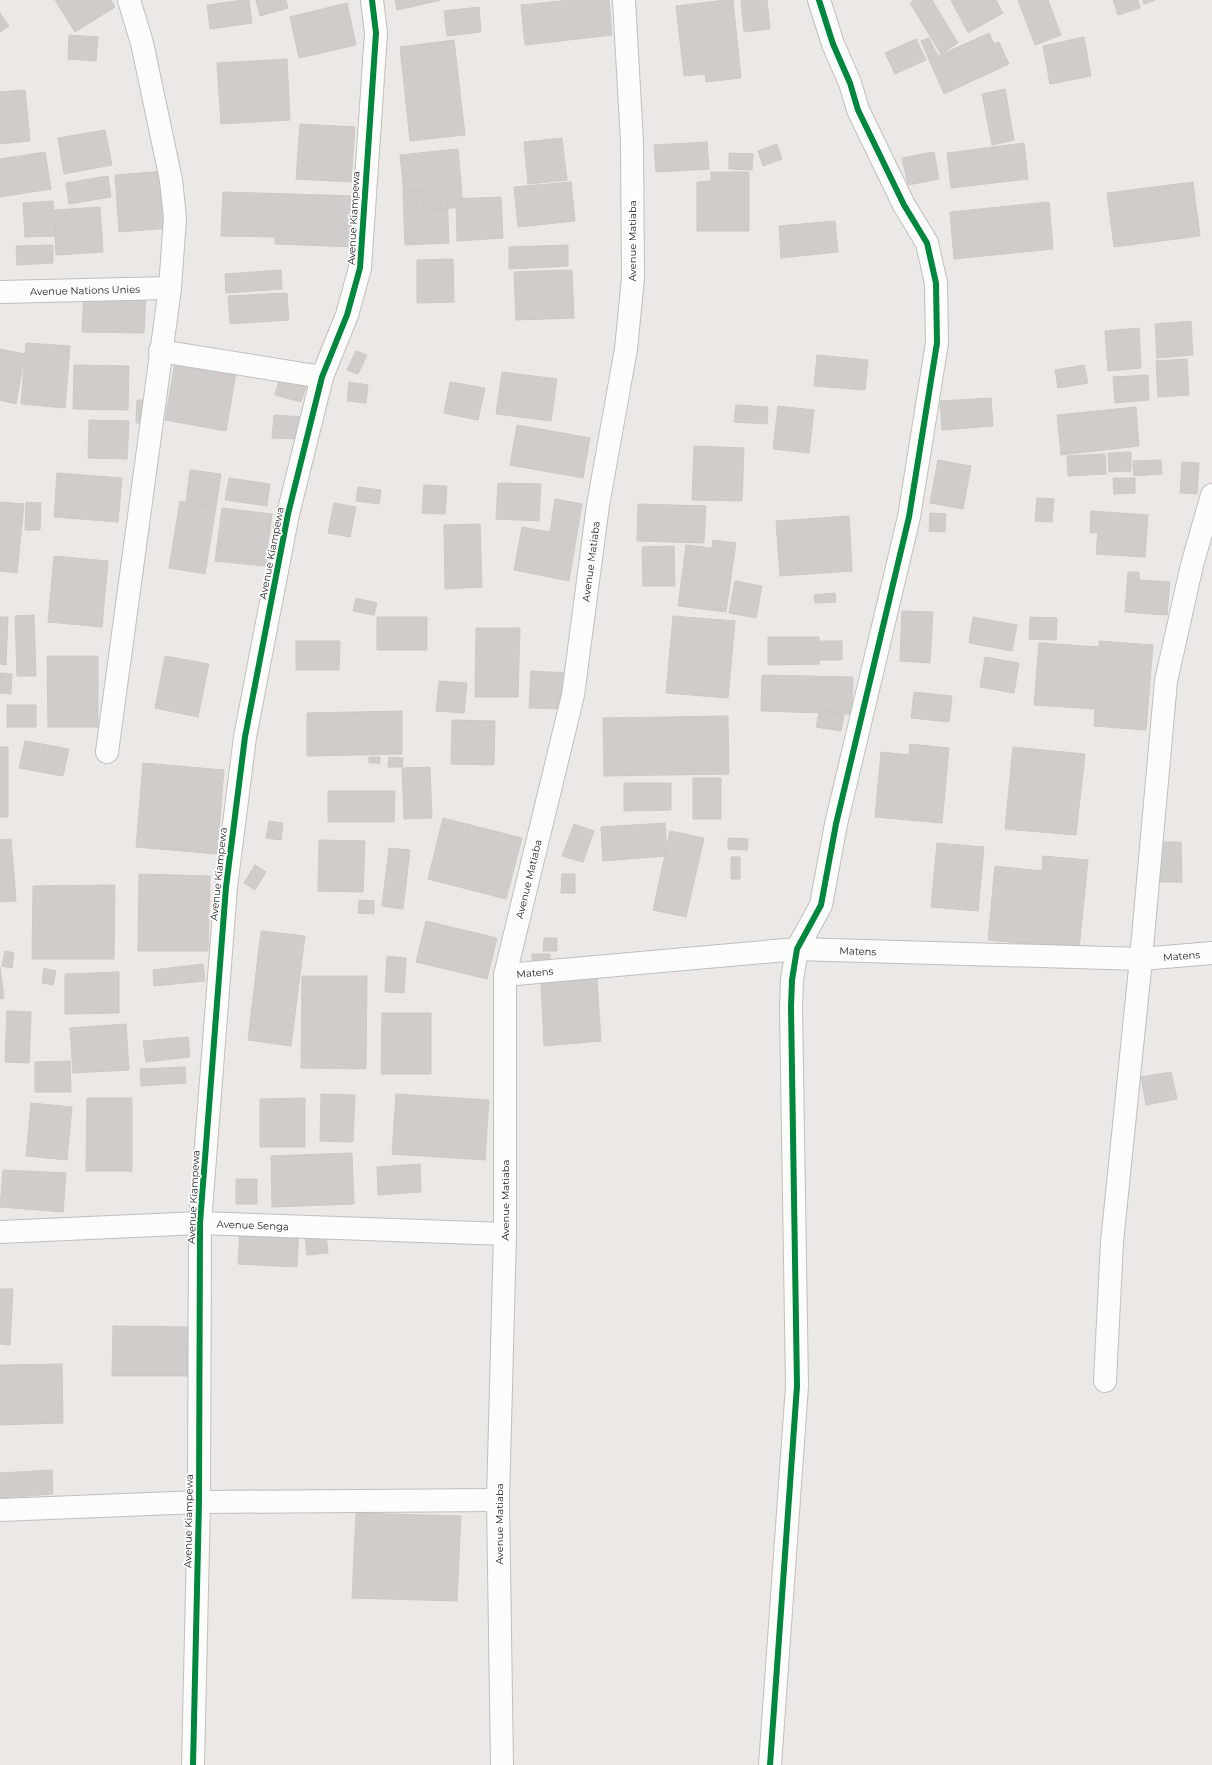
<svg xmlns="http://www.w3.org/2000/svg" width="1212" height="1765" viewBox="0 0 1212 1765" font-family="Montserrat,sans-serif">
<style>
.building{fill:#d0ccca;stroke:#cec9c6}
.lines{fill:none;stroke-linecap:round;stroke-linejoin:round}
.street-casing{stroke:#c0bfbd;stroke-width:24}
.street{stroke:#fcfcfb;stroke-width:22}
.cycleway-casing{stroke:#fff;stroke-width:8}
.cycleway{stroke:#00873e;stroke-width:6}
.labels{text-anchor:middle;stroke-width:3.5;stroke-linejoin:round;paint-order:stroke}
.street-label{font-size:10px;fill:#1c1c1c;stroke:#fff}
</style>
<rect width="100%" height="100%" fill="#ebe8e5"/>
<path class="building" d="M55,0H111L115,7L75,32Z
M243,0H249L252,23L210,29L207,5Z
M256,0H286L288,8L260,16Z
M395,0H441L397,10Z
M570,0H609L612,35L525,45L521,5Z
M725,0H733L741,78L706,82L705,74L684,76L676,6Z
M741,0H767L770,29L744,32Z
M914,0H932L958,43L941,54L910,3Z
M951,0H996L1003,13L968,33Z
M1018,0H1048L1061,35L1035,45Z
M1113,0H1138L1140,8L1118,15Z
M1143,0H1155L1144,4Z
M347,3L356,45L299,58L290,17Z
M479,7L481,32L447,36L444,11Z
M0,13L9,26L0,32Z
M989,33L994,44L999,42L1009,64L944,94L921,41L929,38L938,56Z
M69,35L98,37L96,61L68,59Z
M1084,37L1091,76L1050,84L1043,46Z
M916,39L926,60L895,74L885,53Z
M454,40L465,135L410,141L400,47Z
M287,59L290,120L221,124L217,63Z
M1005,89L1014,140L992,145L982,94Z
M25,90L30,141L0,144V92Z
M300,124L355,127L351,182L296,179Z
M105,130L112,165L64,174L58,138Z
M562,138L567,180L528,184L524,142Z
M707,142L709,169L656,172L654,145Z
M1024,143L1028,179L951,188L947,153Z
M777,144L782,159L763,166L758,151Z
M458,149L463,207L417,211L416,193L404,194L400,155Z
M45,152L51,189L0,197V159Z
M934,152L939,179L908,185L902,158Z
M729,153L753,154L752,170L729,169Z
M166,171L170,228L119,232L115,175Z
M711,172H749V231H697V182L711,181Z
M108,176L111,197L69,204L66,183Z
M571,182L575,221L518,227L514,187Z
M1193,182L1200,236L1114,247L1107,193Z
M447,190L449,243L405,245L403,191Z
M223,192L358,196L356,247L275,244V237L221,236Z
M501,197L503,238L457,241L456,199Z
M53,201L55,236L25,237L23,203Z
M1049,202L1053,249L954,259L950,212Z
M100,207L103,252L56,255L54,210Z
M835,221L838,252L781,258L779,226Z
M53,245V263L17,265L16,246Z
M568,245V266L509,269V247Z
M453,259L454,302L417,303V260Z
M281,270L282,289L226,293L225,274Z
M572,270L574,318L516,320L514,272Z
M84,292L146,294L144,333L82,332Z
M287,293L289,320L230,324L228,296Z
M1191,321L1193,355L1157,358L1155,324Z
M1139,328L1141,368L1108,371L1105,331Z
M26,343L70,346L65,408L21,404Z
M0,349L25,354L16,404L0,400Z
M356,351L367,355L358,374L347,370Z
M817,355L868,360L865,390L814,386Z
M1187,359L1189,395L1158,397L1156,361Z
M175,362L236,373L226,431L165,420Z
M74,365L129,366L128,410L73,409Z
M1084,365L1088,383L1058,388L1055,370Z
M502,372L557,379L551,421L496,414Z
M281,373L308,381L301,402L275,395Z
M1148,375L1149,400L1115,403L1113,377Z
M349,382L368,385L366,403L347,401Z
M450,382L485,388L478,420L444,413Z
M991,398L993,426L942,430L940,401Z
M137,400H148L146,423H136Z
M736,405L768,407L767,424L734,422Z
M778,406L814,410L809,453L773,449Z
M1136,407L1139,446L1061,455L1057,415Z
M274,415L302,417L300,439L272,438Z
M89,420L129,421L127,459L88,458Z
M517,425L590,438L583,478L510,465Z
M694,446L744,448L742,501L692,500Z
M1131,452V471L1109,472L1108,453Z
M1105,454L1106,474L1068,476L1067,456Z
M938,460L971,466L963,509L930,503Z
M1161,460L1162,474L1134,476L1133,461Z
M1182,462L1199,463L1197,494L1180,493Z
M190,470L221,474L216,507L186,503Z
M57,473L122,478L118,522L54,517Z
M229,478L270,484L267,506L225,500Z
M1113,478H1135V493L1114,494Z
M498,483L541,484L539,521L496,519Z
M424,485L447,486L445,514L422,513Z
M358,487L381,490L379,504L356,501Z
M1037,498L1054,499L1052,522L1035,521Z
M555,499L582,504L569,581L514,570L522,527L550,532Z
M180,501L216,507L205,574L169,568Z
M0,502L24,504L17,573L0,571Z
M26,502L41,503L40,530H25Z
M334,503L356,507L350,537L328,533Z
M638,504L706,506L704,543L637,541Z
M222,508L272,514L265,566L215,561Z
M1091,511L1148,515L1145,557L1096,554L1098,533H1090Z
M930,513L946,514L945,532L929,531Z
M849,516L852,571L780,576L776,521Z
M480,524L482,587L445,589L444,525Z
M713,540L736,543L726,612L678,606L686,545L712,548Z
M674,546L675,586H643L642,547Z
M54,556L108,561L102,627L48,622Z
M1128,572H1139V580L1170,582L1167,615L1125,612Z
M735,581L762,586L756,618L729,613Z
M835,593L836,602L815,603L814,595Z
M356,598L377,603L374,615L353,611Z
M902,611L933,612L930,663L900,661Z
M34,615L36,676H17L15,616Z
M673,616L735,621L728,698L666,693Z
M0,617H8L6,665L0,664Z
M377,617H427V650H377Z
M973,617L1017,625L1012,651L969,643Z
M1030,617L1057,618L1056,640L1029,639Z
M476,628H520L518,697H475Z
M768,637H819V664L768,665Z
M296,641H340L339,670H296Z
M810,641H842V660H810Z
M1099,641L1153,645L1146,730L1094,726L1095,709L1034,705L1039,643L1099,647Z
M47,656H98V727H48Z
M165,656L209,664L198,717L155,708Z
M985,657L1019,663L1014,693L980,687Z
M531,671L570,673L568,709L529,708Z
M0,673L12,674L11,694L0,693Z
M762,675L853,677L852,714L761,711Z
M439,681L467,683L464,713L436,711Z
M914,692L952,696L949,722L911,718Z
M7,705H36V727H7Z
M820,709L844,714L841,731L816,727Z
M402,711V754L307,756V713Z
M728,716L729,774L604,776L603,718Z
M452,720L495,721L494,765L451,764Z
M25,741L69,749L63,776L19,768Z
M910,744L949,748L942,823L875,817L881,752L909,755Z
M0,747H8V817H0Z
M1013,747L1085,754L1076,835L1005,829Z
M369,757H380V763H369Z
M389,757L403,758L402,767H388Z
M143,763L224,770L217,854L136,847Z
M430,767L432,818L404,819L402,768Z
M693,778H721V819H693Z
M624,783H671V810L624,811Z
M328,791H395L394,822H328Z
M443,818L522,838L506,899L428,879Z
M269,821L283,823L281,840L266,838Z
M665,823L667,856L603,861L601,827Z
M574,824L594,831L583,862L562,856Z
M670,831L704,838L686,917L653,910Z
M728,838L748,839L747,850L728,849Z
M11,839L16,901L0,902V840Z
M319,840L365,841L363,892L318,891Z
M1154,842H1181L1182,882H1154Z
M937,843L984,847L978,911L931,907Z
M389,848L410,850L403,909L382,906Z
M1043,856L1088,860L1079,949L988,940L995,866L1042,871Z
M731,857H740V879H731Z
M255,865L266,872L255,890L244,883Z
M139,874L210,876L208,951H138Z
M562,874H575V893H561Z
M115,885L114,959H32L33,886Z
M359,900L374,901V914L358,913Z
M426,921L497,938L487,979L416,962Z
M261,931L305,936L291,1046L248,1040Z
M544,938H557V951H543Z
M5,951L14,953L12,968L2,966Z
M532,954H550V966H532Z
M387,956L406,958L404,993L385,992Z
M203,964L205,981L154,986L153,970Z
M0,967L4,998L0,999Z
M44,968L56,971L53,985L42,983Z
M119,972V1013L65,1014V974Z
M302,976H367L366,1069L301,1068Z
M597,979L601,1041L544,1046L541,983Z
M7,1011L31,1012L29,1063L5,1062Z
M382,1013H431V1074H381Z
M126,1024L129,1070L73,1073L70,1028Z
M188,1037L190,1057L146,1062L143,1041Z
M70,1061L71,1092H35V1062Z
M185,1067L186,1083L141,1086L140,1069Z
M1171,1072L1177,1099L1146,1105L1141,1077Z
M321,1094L355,1095L353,1142L320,1141Z
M396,1094L489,1100L485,1160L392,1154Z
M87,1098H132V1171H86Z
M305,1098V1147H260V1099Z
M31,1103L72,1107L67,1160L26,1156Z
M352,1153L354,1204L272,1207L271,1156Z
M420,1164L421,1192L378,1195L377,1167Z
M3,1170L66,1173L63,1212L0,1207Z
M236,1179H257V1204H236Z
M240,1226L299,1229L297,1267L238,1264Z
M326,1233L328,1253L307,1255L305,1236Z
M0,1289H13L10,1345L0,1344Z
M113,1326L191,1327L190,1376H112Z
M62,1364L63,1423L0,1425V1365Z
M52,1470L53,1494L0,1498V1473Z
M356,1513L461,1516L457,1601L352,1598Z"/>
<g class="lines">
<g class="street-casing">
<g id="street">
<path id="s1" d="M0,292L170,288"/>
<path d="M160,351L322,377"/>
<path d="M107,752L170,288L175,218L171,180L142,43L129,0"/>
<path id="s2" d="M505,975L797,949L1141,959L1212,953"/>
<path id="s3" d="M0,1232L200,1223L505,1234"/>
<path d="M1105,1381L1112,1242L1141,959L1166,681L1192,565L1212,495"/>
<path d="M0,1510L199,1502L498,1500"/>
<path d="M193,1765L199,1502L200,1223L226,887L245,737L288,514L322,377L347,315L360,268L376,33L372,0"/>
<path id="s4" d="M502,1765L498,1500L505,1234V975L573,695L598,505L626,349L633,278L632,142L624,0"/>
<path d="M770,1765L797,1386L791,1007L792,980L797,949L821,905L836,824L909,517L937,343L936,283L927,243L904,205L858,110L850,83L833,44L819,0"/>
</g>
</g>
<use href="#street" class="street"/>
<g class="cycleway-casing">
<path id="cycleway" d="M193,1765L199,1502L200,1223L226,887L245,737L288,514L322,377L347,315L360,268L376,33L372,0
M770,1765L797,1386L791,1007L792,980L797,949L821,905L836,824L909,517L937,343L936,283L927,243L904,205L858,110L850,83L833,44L819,0"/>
</g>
<use href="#cycleway" class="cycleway"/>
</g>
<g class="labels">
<g class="street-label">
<text transform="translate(353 218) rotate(-87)" y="4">Avenue Kiampewa</text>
<text transform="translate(632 241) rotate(-90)" y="4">Avenue Matiaba</text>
<text dy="4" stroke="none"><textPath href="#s1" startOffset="85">Avenue Nations Unies</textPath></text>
<text transform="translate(271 553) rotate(-79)" y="4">Avenue Kiampewa</text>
<text dy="4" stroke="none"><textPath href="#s4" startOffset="1213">Avenue Matiaba</textPath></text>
<text transform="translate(218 874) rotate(-84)" y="4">Avenue Kiampewa</text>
<text dy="4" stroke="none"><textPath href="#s4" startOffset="889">Avenue Matiaba</textPath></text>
<text dy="4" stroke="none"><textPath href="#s2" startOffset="354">Matens</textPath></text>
<text dy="4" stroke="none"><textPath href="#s2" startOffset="678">Matens</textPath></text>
<text dy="4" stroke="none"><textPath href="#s2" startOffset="30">Matens</textPath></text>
<text transform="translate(193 1197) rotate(-87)" y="4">Avenue Kiampewa</text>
<text dy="4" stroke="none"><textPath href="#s4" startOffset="565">Avenue Matiaba</textPath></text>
<text dy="4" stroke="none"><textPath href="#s3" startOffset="253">Avenue Senga</textPath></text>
<text transform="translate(188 1521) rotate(-89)" y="4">Avenue Kiampewa</text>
<text transform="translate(499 1524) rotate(-90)" y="4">Avenue Matiaba</text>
</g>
</g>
</svg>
